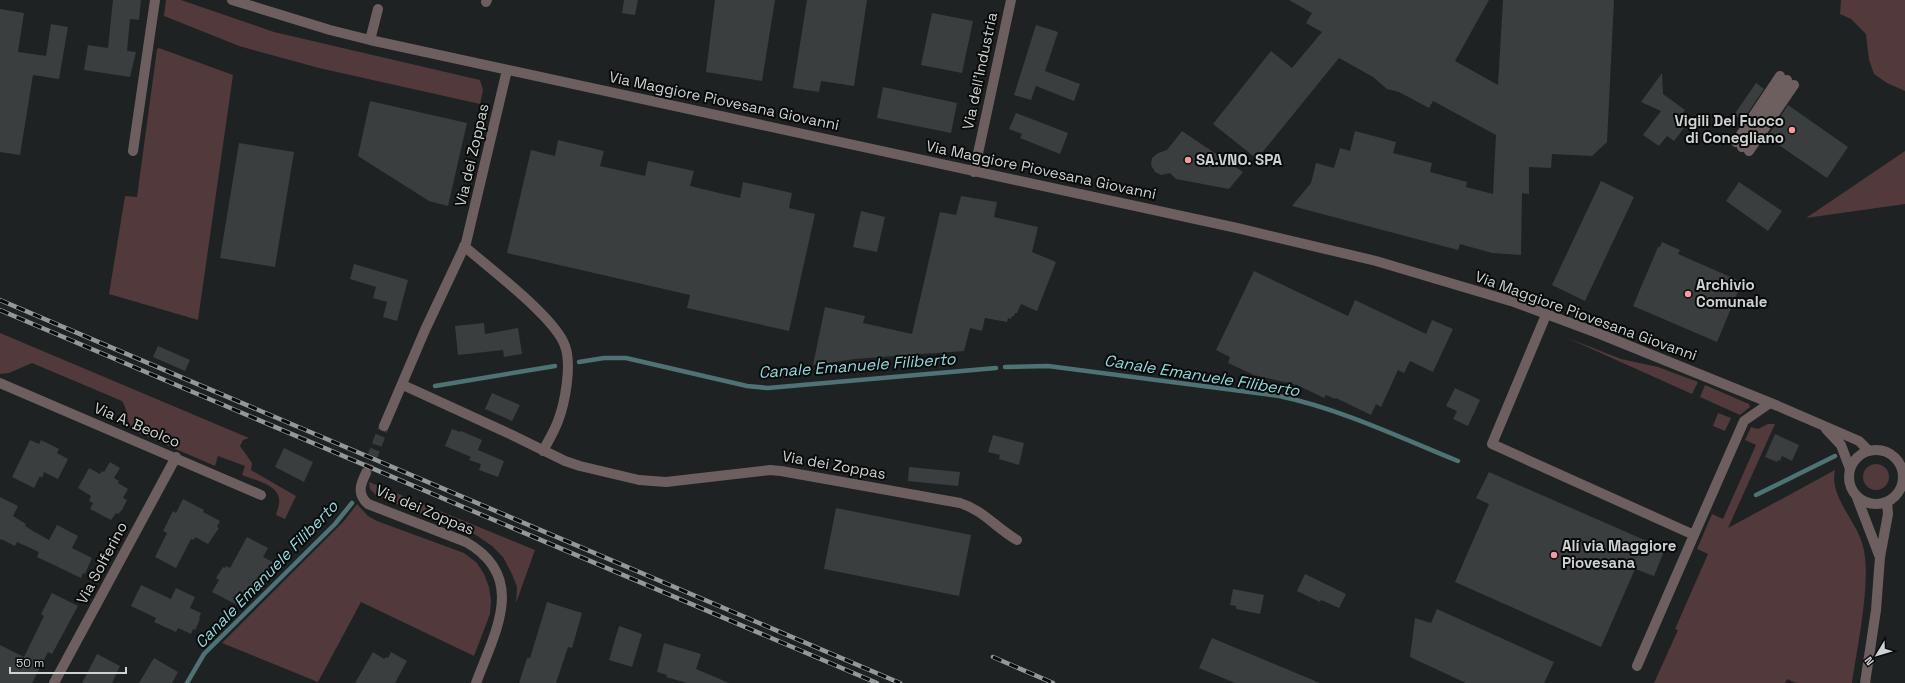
<svg xmlns="http://www.w3.org/2000/svg" width="1905" height="683" viewBox="0 0 1905 683" font-family="'Space Grotesk',sans-serif">
<style>
.green{fill:#52393b}
.lines{fill:none;stroke-linecap:round;stroke-linejoin:round}
.stream{stroke:#4f7274;stroke-width:4.5}
.building{fill:#3a3e3e}
.minor-tunnel{stroke:#393c3c;stroke-width:10;stroke-dasharray:10 5;stroke-linecap:butt}
.minor{stroke:#6d5f60;stroke-width:10}
.rail-casing{stroke:#949898;stroke-width:4.5}
.rail{stroke:#090b0b;stroke-width:3;stroke-dasharray:9;stroke-linecap:butt}
.poi-dot{fill:#f49aa2;stroke:#090b0b;stroke-width:1.5}
.labels{text-anchor:middle;stroke-width:4;stroke-linejoin:round;paint-order:stroke}
.street-label{font-size:15px;fill:#cfd2d2;stroke:#090b0b}
.poi-label{font-size:15px;font-weight:bold;fill:#cfd2d2;stroke:#090b0b;text-anchor:start}
.water-label{font-size:16px;font-style:italic;fill:#92d8db;stroke:#090b0b}
</style>
<rect width="100%" height="100%" fill="#1e2222"/>
<path class="green" d="M166,0H181L274,32L480,80L483,90L480,104L319,68L239,46L164,16Z
M1841,0H1905V91L1887,83L1874,74L1869,60L1866,34L1851,19L1840,14Z
M159,48L233,75L198,320L109,294L125,196L137,197L157,49Z
M1905,151V204L1806,218Z
M0,333L249,438L243,440L240,446L252,463L251,470L296,496L285,519L276,515C277,511 280,504 279,499C278,485 254,480 242,475L245,466L218,456L215,466L132,430C126,421 128,409 122,401L32,363L9,373L0,374Z
M1565,337L1621,359L1658,367L1698,382L1692,394Z
M1705,385L1749,404L1750,407L1740,415L1700,397Z
M1718,413L1731,418L1725,431L1713,426Z
M1768,424H1775L1728,528L1835,470C1829,496 1855,519 1862,543C1873,574 1857,648 1852,683H1796L1787,679L1785,683H1654L1678,630L1675,629L1708,554L1697,549L1712,514L1723,519L1756,445L1745,440L1751,427L1758,429Z
M1863 477a13 13 0 1 1 26 0a13 13 0 1 1-26 0Z
M369,482L535,550L516,603L517,587L512,574L503,557L492,546L476,535L377,496L370,489Z
M357,504L368,516L377,521L464,553L477,563L484,574L489,587L491,601L490,614L474,656L361,602L318,682L222,643L344,521Z"/>
<g class="lines">
<path class="stream" d="M579,362L604,358H626L747,386L768,388L996,368
M1005,367L1048,366L1279,396C1341,409 1399,437 1458,461
M435,386L555,366
M1756,495L1835,456
M187,683L204,654L335,524L352,503"/>
</g>
<path class="building" d="M113,0H141L139,20L130,19L127,51L136,52L130,77L84,70L88,45L108,48Z
M624,0H638L635,15L622,13Z
M715,0H775L762,81L706,72Z
M807,0H867L854,86L821,81L819,92L793,88Z
M1289,0H1489L1455,61L1498,85L1503,0H1614L1607,142L1592,156L1552,154L1551,168L1529,167V194L1522,193L1521,255L1492,253L1460,244L1458,250L1292,206L1311,183L1316,163L1334,168L1340,148L1350,151L1355,131L1396,142L1393,153L1432,163L1430,172L1467,182L1466,187L1493,194L1496,135L1433,101L1429,108L1399,92L1387,89L1373,77L1339,58L1257,159L1213,124L1271,51L1292,68L1322,32L1306,23L1312,13Z
M0,9L24,13L18,52L46,56L51,24L68,27L59,79L33,75L20,155L0,152Z
M932,13L973,21L962,73L921,65Z
M1036,25L1058,32L1045,71L1080,84L1074,101L1036,86L1031,100L1014,95Z
M1662,73L1663,94L1685,110L1676,122L1684,128L1674,141L1667,136L1659,146L1643,135L1661,111L1641,102Z
M1756,83L1764,89L1743,120L1734,115Z
M883,87L957,103L951,133L877,118Z
M370,101L467,123L448,206L429,201L358,156Z
M1788,105L1848,147L1827,178L1767,137Z
M1016,113L1068,133L1060,154L1020,138L1022,134L1009,129Z
M1182,131L1243,172L1229,189L1176,179L1170,173L1161,175L1155,172L1151,165L1152,158L1158,153L1167,150Z
M558,140L604,151L600,166L645,176L648,161L694,171L690,186L740,198L743,182L792,193L789,208L815,214L789,331L687,308L690,295L507,253L531,150L555,156Z
M239,143L294,152L275,267L220,258Z
M1601,181L1634,197L1585,301L1552,285Z
M1739,182L1782,211L1768,231L1726,201Z
M961,196L997,202L994,217L1038,227L1032,252L1056,262L1037,311L1021,304L1017,313H1015L1014,316H1012L1011,319L1008,318L1007,322L985,318L982,331L970,328L964,351L855,359L813,365L825,307L865,316L863,323L912,334L940,212L956,215Z
M861,211L885,217L877,252L853,247Z
M1662,242L1680,250L1678,254L1742,282L1717,342L1633,306L1658,247H1660Z
M354,264L408,280L397,321L383,317L387,302L373,298L376,287L350,279Z
M1254,271L1348,316L1355,300L1426,334L1432,320L1453,329L1433,372L1410,361L1404,373L1398,370L1381,407L1376,404L1371,415L1336,398L1335,399L1326,395L1324,398L1297,385L1254,375L1228,363L1230,357L1216,350Z
M484,323L485,334L518,328L522,354L504,357L503,350L458,355L455,326Z
M158,346L190,360L185,371L153,357Z
M1455,388L1480,400L1468,426L1453,419L1457,411L1446,406Z
M492,393L520,405L512,421L485,409Z
M452,429L460,432L461,431L482,440L478,450L504,461L498,477L479,470L481,464L469,460L471,457L445,446Z
M1775,434L1799,445L1792,461L1782,456L1780,461L1778,460L1777,462L1765,457Z
M993,435L1024,443L1019,465L999,459L1000,455L988,452Z
M30,440L39,444L41,440L59,449L57,453L68,459L58,479L44,472L42,478L40,476L34,488L12,477Z
M284,448L313,462L304,482L275,467Z
M110,462L120,468L114,478L119,481L118,483L128,489L123,498L127,500L122,510L118,514L116,513L111,520L90,509L93,503L89,501L91,496L78,488L89,468L100,474L102,471L104,472Z
M909,467L960,472L958,486L908,481Z
M1489,472L1665,549L1654,576L1635,569L1601,647L1455,582L1489,504L1476,498Z
M0,497L18,506L13,516L26,524L25,526L33,531L49,540L57,525L78,536L72,548L92,558L85,574L83,573L81,578L37,557L39,552L17,542L15,546L1,539L0,541Z
M183,499L204,510L203,512L220,521L217,527L219,528L208,544L195,537L194,540L191,539L176,568L155,557L167,533L163,531L173,511L176,513Z
M836,508L971,535L959,596L824,569Z
M247,537L268,548L263,557L273,562L265,577L262,575L255,589L253,588L251,593L247,591L239,606L212,592L219,580L216,578L223,567L225,568L226,566L230,568Z
M1305,574L1346,594L1339,608L1321,600L1320,602L1297,591Z
M141,585L171,599L176,588L195,597L190,608L201,613L199,618L200,619L195,630L193,629L191,634L178,628L176,632L154,622L156,618L131,606Z
M1233,589L1264,595L1260,614L1236,609V606L1230,605Z
M52,593L78,606L52,654L48,652L32,683H0V645L24,657L44,616L41,614Z
M547,602L582,613L572,648L568,647L556,683H519L527,658H530Z
M1437,609L1554,662L1544,683H1466L1410,657L1415,618L1431,623Z
M619,626L642,634L632,667L609,660Z
M1212,638L1320,683H1235L1199,668Z
M664,643L701,654L696,669L729,683H687L666,677L667,675L657,672Z
M373,652L384,659L386,657L388,658L391,652L407,661L395,683H355Z
M97,654L120,666L112,683H82Z
M154,658L178,672L172,683H139Z"/>
<g class="lines">
<path class="minor-tunnel" d="M366,473L384,426"/>
<path class="minor" d="M232,0L330,30L370,40L1237,228L1376,261L1514,302L1600,334L1778,406L1859,441L1869,451
M486,2L487,0
M370,40L378,9
M1736,142L1780,76
M1742,147L1787,80
M133,151L155,0
M1749,151L1794,85
M974,172L1011,0
M464,246C489,268 556,318 565,346C572,365 565,403 558,421C554,432 548,441 543,451
M1546,315L1492,444L1694,535L1637,666
M0,383L261,495
M403,385L512,435L565,461L580,466L639,480L666,482L770,470L781,471L960,503C983,510 996,528 1017,540
M384,426L425,330L466,243L507,70
M1826,429L1841,445L1850,469
M1849 477a27 27 0 1 1 54 0a27 27 0 1 1-54 0Z
M366,473C360,485 357,494 368,504L466,542C528,577 495,632 476,683
M1856,495L1879,555
M1694,535L1744,421L1770,403
M54,683L176,457
M1865,683L1876,610L1880,557L1888,514L1887,502"/>
<g class="rail-casing">
<path id="rail" d="M0,300L900,683
M0,310L877,683
M993,657L1053,683"/>
</g>
<use href="#rail" class="rail"/>
</g>
<g class="poi-dot">
<circle cx="1792" cy="130" r="4"/>
<circle cx="1188" cy="160" r="4"/>
<circle cx="1688" cy="294" r="4"/>
<circle cx="1554" cy="555" r="4"/>
</g>
<g class="labels">
<g class="street-label">
<text transform="translate(980 71) rotate(-78)" y="5">Via dell'Industria</text>
<text transform="translate(724 101) rotate(12)" y="5">Via Maggiore Piovesana Giovanni</text>
<text transform="translate(472 155) rotate(-77)" y="5">Via dei Zoppas</text>
<text transform="translate(1041 170) rotate(12)" y="5">Via Maggiore Piovesana Giovanni</text>
<text transform="translate(1586 316) rotate(20)" y="5">Via Maggiore Piovesana Giovanni</text>
<text transform="translate(137 425) rotate(23)" y="5">Via A. Beolco</text>
<text transform="translate(834 465) rotate(10)" y="5">Via dei Zoppas</text>
<text transform="translate(425 510) rotate(23)" y="5">Via dei Zoppas</text>
<text transform="translate(102 563) rotate(-62)" y="5">Via Solferino</text>
</g>
<g class="poi-label">
<text x="1784" y="126" text-anchor="end">Vigili Del Fuoco<tspan x="1784" dy="17">di Conegliano</tspan></text>
<text x="1196" y="165">SA.VNO. SPA</text>
<text x="1696" y="290">Archivio<tspan x="1696" dy="17">Comunale</tspan></text>
<text x="1562" y="551">Alí via Maggiore<tspan x="1562" dy="17">Piovesana</tspan></text>
</g>
<g class="water-label">
<text transform="translate(857 365) rotate(-4)" y="6">Canale Emanuele Filiberto</text>
<text transform="translate(1202 375) rotate(9)" y="6">Canale Emanuele Filiberto</text>
<text transform="translate(266 574) rotate(-46)" y="6">Canale Emanuele Filiberto</text>
</g>
</g>
<g transform="translate(1877 655) rotate(232)" stroke="#090b0b" stroke-width="3" paint-order="stroke">
<path d="M0-3L7 15L0 10L-7 15Z" fill="#cfd2d2"/>
<text y="-6" font-size="11" font-weight="bold" text-anchor="middle" fill="#cfd2d2">N</text>
</g>
<path d="M10 667v6h116v-6" fill="none" stroke="#cfd2d2" stroke-width="2"/>
<text x="16" y="667" font-size="12" fill="#cfd2d2" stroke="#090b0b" stroke-width="3" paint-order="stroke">50 m</text>
</svg>
